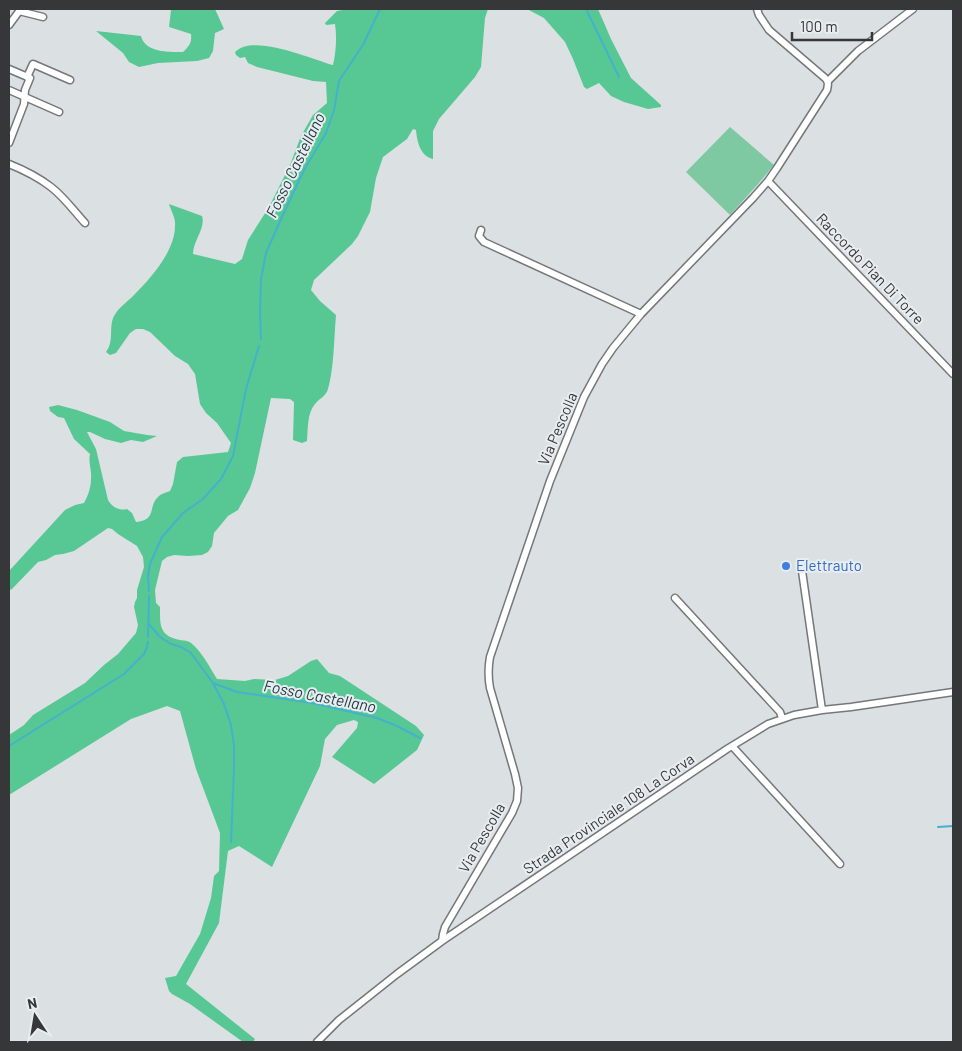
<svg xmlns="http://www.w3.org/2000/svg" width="962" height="1051" viewBox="0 0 962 1051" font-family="Barlow,sans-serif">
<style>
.green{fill:#7ec8a2}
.forest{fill:#57c894}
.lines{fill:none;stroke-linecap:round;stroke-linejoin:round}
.stream{stroke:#46b1cb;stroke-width:2}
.minor-casing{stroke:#74787b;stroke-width:9}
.minor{stroke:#fff;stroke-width:6}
.shop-dot{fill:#3f7fe0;stroke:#e8edf1;stroke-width:2}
.labels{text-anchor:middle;stroke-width:4;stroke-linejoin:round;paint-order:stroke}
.street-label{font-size:15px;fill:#353739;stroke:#e8edf1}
.shop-label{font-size:15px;fill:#366cbe;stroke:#e8edf1;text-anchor:start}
.water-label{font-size:16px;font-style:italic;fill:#253c43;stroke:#e8edf1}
</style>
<rect width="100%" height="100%" fill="#dbe0e3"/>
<path class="green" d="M730,127L774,165L758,184L730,215L686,172Z"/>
<path class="forest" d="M173,9H215L224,29L215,33L213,51L209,58L197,61L158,63L139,67L129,62L123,53L96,31L141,36C145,53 170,52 183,52C189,46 192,43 191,34L169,27L171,10Z
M348,9H488L485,18L481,67L475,77L439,119L433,131V159C420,156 417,141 416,130L413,129L407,139L383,157L376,178L370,212L358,236L352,244L314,280L311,290L320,301L336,315C334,337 334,368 328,389C326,396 320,398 315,404C307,413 308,429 307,441L302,443L293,440L294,402L290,399L271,398L255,473L250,488L238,510L228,516L214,533L212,546L208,552L202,555L188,556L174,555L167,557L162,561L155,590L156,603L160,607C160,625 159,636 180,640C184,641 187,640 191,643C202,652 209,666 217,679L245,681L254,679L275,680L288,676L311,661L317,659L329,673L340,676L416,726L424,735L417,750L374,784L332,757L357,728L358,722L354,720L337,725L325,739L320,766L272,867L239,846L228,851L219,923L186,984L255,1039L253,1042H243L190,1004L172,994L169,991L165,978L176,976L200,934L211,898L214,876L219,871L220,833L196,769L180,711L167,706L131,719L9,795V735L24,725L33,715L85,683L104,665L118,654L136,633L138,625L134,607L135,602L137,598V590L144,567L143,557L137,546L118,534L112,529L108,528L74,551L63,554L55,555L46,560L38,562L11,590L9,588V571L65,510L75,505L84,503C88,496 91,487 91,479C92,470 88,463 90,454L74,439L64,418L58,417L50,411L49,407L58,405L77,410L110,422L124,431L147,435L157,436L143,442L131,440L121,443L105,439L90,432H87L96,449L108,500C112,507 119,511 127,509L132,513L136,522C158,520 147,506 159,496C161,494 167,492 170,491L173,484L177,462L183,457L228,452L231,443L217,423L206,413L200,404L195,374L188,364L175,356L150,332L143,329H136L130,333L116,353L110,355L106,352C114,342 109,329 113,318C117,309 127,302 134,295C151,278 175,251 175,226C176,218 171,211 169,204L202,216C206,228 193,241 193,254L235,264L242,259L248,240L269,207L290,165L301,136L313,115L327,103L326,82L313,81L257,67L248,63L245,57L240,58L236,55L235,52C253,33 311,59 333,65C336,52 337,37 335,24L326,25L325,23L337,11Z
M527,9H598L611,39L631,78L661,105V107L648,109L624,102L611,96L599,83L587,89L584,87L573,59L565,42L544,18Z"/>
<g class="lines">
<path class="stream" d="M586,9L619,77
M261,339L260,312L261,279L266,253L282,217L304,170L326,133L334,110L339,81L363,45L380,9
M149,591L148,576L150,564L162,537L183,513L203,499L221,479L233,456L246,389L259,346
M149,624L160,637L171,644L181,647L191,653L213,683L224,704L231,725L234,746V769L231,842
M148,637L149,596
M213,683L237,692L312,703L377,718L397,726L420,738
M9,746L124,674L144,654L147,647L148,642
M938,827L953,826"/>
<g class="minor-casing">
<path id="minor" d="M19,11L43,17
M9,25L20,10
M9,69L30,78L25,90L24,104L9,143
M27,77L33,64L70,80
M828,81L858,51L913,9
M9,90L59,112
M9,164C24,170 38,177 51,187C64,197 74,211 85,223
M768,181L953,374
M481,230L479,236L484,242L641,314
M801,564L822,710
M675,598L780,712L782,718
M732,746L840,864
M442,941L443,934L445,927L512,813L517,801L518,788L515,774L490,688C488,677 488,668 490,657L550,481L584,397L602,364L613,348L641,314L753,198L768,181L777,168L827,90C828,85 829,82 825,78L769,30L759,15L757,9
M317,1042L339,1020L397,974L442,941L727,749L768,724L794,715L822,710L851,707L953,692"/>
</g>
<use href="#minor" class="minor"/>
</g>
<circle class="shop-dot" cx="786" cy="566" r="5"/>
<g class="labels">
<g class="street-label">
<text transform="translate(870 269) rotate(46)" y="5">Raccordo Pian Di Torre</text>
<text transform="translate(558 429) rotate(-67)" y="5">Via Pescolla</text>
<text transform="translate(609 814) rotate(-34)" y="5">Strada Provinciale 108 La Corva</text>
<text transform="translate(482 838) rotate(-60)" y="5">Via Pescolla</text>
</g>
<g class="shop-label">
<text x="796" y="571">Elettrauto</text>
</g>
<g class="water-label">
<text transform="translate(295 165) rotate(-64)" y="6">Fosso Castellano</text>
<text transform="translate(320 696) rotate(11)" y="6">Fosso Castellano</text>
</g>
</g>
<rect width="962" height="1051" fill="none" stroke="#353739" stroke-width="20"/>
<g transform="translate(35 1016) rotate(348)" stroke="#e8edf1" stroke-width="4" paint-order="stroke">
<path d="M0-4L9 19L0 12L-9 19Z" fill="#353739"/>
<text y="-8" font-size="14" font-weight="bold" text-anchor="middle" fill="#353739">N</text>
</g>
<path d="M792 32v8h80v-8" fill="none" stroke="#353739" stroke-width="2.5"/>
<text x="800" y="32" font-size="15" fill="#353739" stroke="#e8edf1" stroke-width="4" paint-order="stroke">100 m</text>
</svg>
